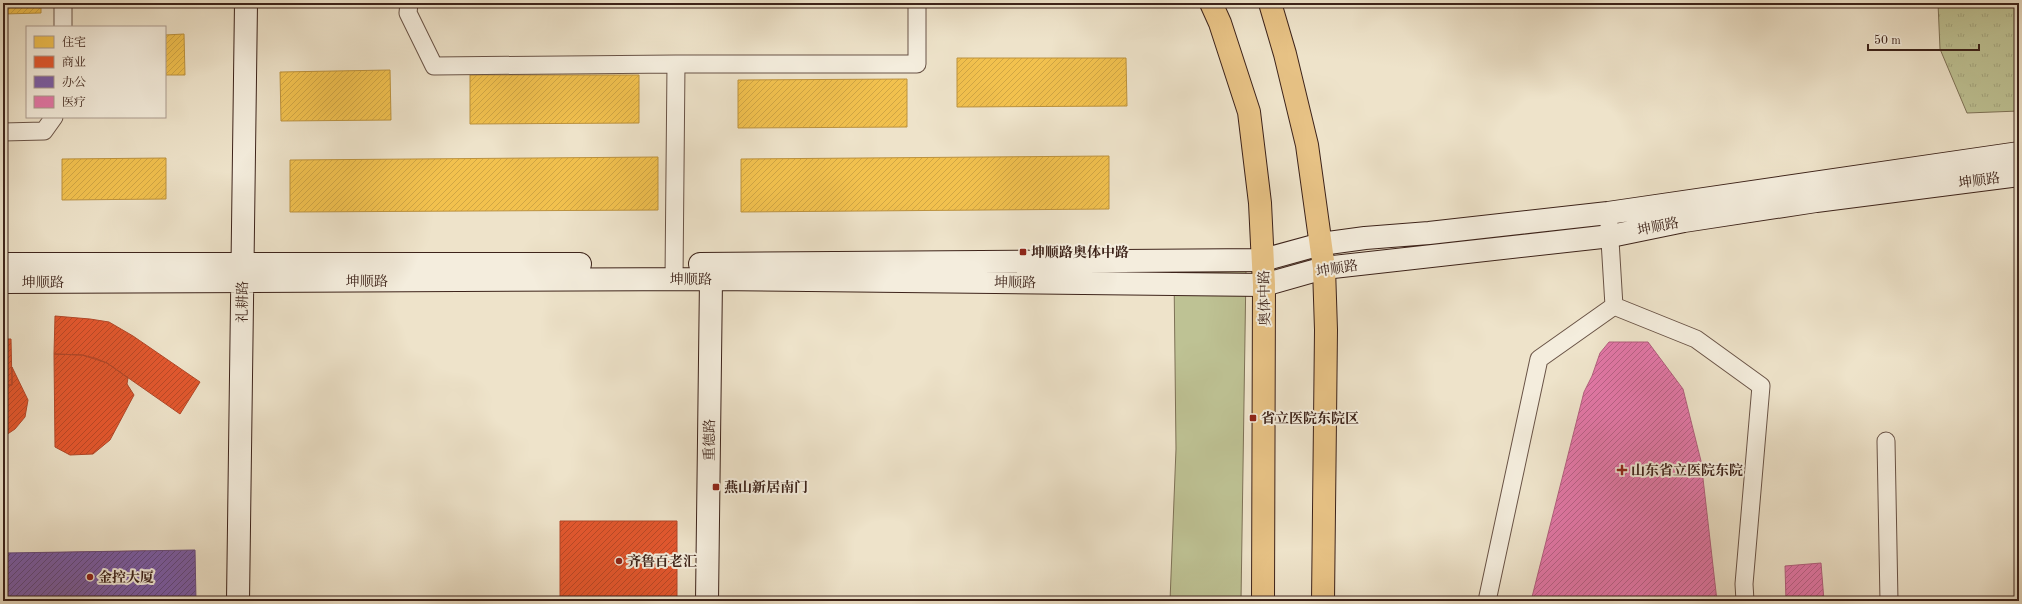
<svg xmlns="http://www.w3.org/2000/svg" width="2022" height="604" viewBox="0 0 2022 604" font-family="'Old Standard TT','Noto Serif SC',serif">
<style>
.grass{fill:url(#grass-tufts);stroke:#7e7257}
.green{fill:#bec294;stroke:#7e7257}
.homes{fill:url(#homes-hatch);stroke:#bc923e}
.shops{fill:url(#shops-hatch);stroke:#b24728}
.offices{fill:url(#offices-hatch);stroke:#684c7d}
.health{fill:url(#health-hatch);stroke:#b15e7d}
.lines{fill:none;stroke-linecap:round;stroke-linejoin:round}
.street-casing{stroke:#695346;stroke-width:19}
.secondary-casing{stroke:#3d231a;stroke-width:24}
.primary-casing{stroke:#3d231a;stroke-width:24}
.street{stroke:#f4eddd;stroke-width:17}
.secondary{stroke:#f4eddd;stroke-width:22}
.primary{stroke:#e7c285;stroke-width:22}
.poi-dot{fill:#8f2418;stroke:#f4eddd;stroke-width:1.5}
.labels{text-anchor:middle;stroke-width:4;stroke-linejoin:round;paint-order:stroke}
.street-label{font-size:14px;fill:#3d231a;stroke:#f4eddd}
.poi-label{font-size:14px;font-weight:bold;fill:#3d231a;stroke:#f4eddd;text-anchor:start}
</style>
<defs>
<pattern id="grass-tufts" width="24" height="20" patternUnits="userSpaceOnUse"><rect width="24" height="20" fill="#bec294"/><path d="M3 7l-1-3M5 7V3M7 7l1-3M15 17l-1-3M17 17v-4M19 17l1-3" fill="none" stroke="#a4a67f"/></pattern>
<pattern id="homes-hatch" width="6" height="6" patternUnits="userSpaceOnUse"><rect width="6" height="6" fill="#f2c14e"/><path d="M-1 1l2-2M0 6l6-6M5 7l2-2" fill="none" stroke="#d0a644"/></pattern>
<pattern id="shops-hatch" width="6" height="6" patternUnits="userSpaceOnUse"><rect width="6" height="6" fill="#e4572e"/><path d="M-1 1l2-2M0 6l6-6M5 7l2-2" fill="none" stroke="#ba4826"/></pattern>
<pattern id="offices-hatch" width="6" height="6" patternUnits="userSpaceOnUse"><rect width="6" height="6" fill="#7b5ea7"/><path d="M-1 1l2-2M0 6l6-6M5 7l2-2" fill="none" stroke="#61497f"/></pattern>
<pattern id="health-hatch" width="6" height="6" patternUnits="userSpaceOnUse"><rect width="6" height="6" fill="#e377a8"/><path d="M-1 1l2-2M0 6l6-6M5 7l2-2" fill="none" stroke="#b96188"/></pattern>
</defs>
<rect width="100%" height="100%" fill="#eee3ca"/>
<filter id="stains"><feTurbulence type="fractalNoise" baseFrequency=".005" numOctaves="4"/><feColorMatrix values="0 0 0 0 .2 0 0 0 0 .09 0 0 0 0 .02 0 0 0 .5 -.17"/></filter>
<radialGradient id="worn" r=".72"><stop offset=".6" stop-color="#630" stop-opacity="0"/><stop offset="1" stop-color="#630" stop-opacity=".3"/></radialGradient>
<path class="grass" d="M1938,3H2019V111L1967,113L1940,49Z"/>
<path class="green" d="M1246,269L1241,601H1170L1176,449L1174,274Z"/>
<path class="homes" d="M3,3H41V13L3,14Z
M184,34L185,75H165V35Z
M957,58H1126L1127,106L957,107Z
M390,70L391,120L281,121L280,72Z
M470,75H639V123L470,124Z
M907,79V127L738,128V80Z
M1109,156V209L741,212V159Z
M658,157V210L290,212V160Z
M166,158V199L62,200V159Z"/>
<path class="shops" d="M55,316L90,319L109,322L133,336L200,382L180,414L107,363L82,355L54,354Z
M3,339H11L12,385H3Z
M54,354L82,355L95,358L107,363L128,378L127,384L134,395L110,440L93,454L70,455L55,447Z
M12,367L28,400L25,417L15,429L3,437V385H12Z
M560,521H677V601H560Z
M146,551L147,601H33L32,553Z"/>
<path class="offices" d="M195,550L196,601H6L5,553Z"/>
<path class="health" d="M1609,342H1648L1683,389L1701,461L1717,601H1531L1584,392L1592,376L1600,353Z
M1821,563L1824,601H1786L1785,566Z"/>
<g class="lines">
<g class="street-casing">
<path id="street" d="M63,3V27
M409,3L408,13L434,66L676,64L674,279
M676,64H917V3
M3,132L44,131L54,117
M1614,306L1696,339L1761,386L1744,584L1745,601
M1886,441L1889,601
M1487,601L1539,359L1614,306L1609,224"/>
</g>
<g class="secondary-casing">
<path id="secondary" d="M3,264H580
M700,264L1263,260L1321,244L1365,238L1429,233L1608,213L2019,153
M3,282L711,279L1264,285L1324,268L1611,236L1684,221L1816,201L2019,175
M238,601L246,3
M707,601L711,279"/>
</g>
<g class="primary-casing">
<path id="primary" d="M1211,3L1220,23L1249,112L1260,203L1264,285L1263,601
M1270,3L1285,54L1307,145L1324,268L1326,330L1323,601"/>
</g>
<use href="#street" class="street"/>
<use href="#secondary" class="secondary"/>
<use href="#primary" class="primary"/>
</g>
<g class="poi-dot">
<rect x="1019" y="248" width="8" height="8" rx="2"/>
<rect x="1249" y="414" width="8" height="8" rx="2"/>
<path d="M1620 464h4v4h4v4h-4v4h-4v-4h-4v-4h4z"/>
<rect x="712" y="483" width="8" height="8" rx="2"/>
<circle cx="619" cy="561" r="4"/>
<circle cx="90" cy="577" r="4"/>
</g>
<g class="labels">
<g class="street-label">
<text transform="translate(1979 180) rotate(-8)" y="5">坤顺路</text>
<text transform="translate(1658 226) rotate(-11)" y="5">坤顺路</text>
<text transform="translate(1337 268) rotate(-9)" y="5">坤顺路</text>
<text x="691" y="284">坤顺路</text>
<text x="367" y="286">坤顺路</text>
<text x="43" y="287">坤顺路</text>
<text transform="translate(1015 282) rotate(1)" y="5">坤顺路</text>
<text transform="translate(1264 298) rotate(-91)" y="5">奥体中路</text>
<text transform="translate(242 302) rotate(-89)" y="5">礼耕路</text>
<text transform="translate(709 440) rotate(-89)" y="5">重德路</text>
</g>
<g class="poi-label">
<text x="1031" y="257">坤顺路奥体中路</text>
<text x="1261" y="423">省立医院东院区</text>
<text x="1631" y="475">山东省立医院东院</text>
<text x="724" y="492">燕山新居南门</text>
<text x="627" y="566">齐鲁百老汇</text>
<text x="98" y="582">金控大厦</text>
</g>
</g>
<rect width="2022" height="604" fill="none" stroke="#eee3ca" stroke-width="16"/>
<rect x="4" y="4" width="2014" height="596" fill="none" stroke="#3d231a" stroke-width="2"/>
<rect x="8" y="8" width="2006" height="588" fill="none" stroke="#3d231a"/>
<rect x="26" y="26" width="140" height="92" fill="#f4eddd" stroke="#ab9c8f"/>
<rect x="34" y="36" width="20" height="12" fill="#f2c14e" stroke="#ab9c8f"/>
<text x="62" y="46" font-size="12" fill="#3d231a">住宅</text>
<rect x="34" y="56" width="20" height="12" fill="#e4572e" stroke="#ab9c8f"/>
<text x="62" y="66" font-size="12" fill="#3d231a">商业</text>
<rect x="34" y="76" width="20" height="12" fill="#7b5ea7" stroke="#ab9c8f"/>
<text x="62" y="86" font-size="12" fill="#3d231a">办公</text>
<rect x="34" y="96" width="20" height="12" fill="#e377a8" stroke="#ab9c8f"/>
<text x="62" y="106" font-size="12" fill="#3d231a">医疗</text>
<path d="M1868 44v6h111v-6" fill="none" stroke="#3d231a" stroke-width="2"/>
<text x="1874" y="44" font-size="12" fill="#3d231a" stroke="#f4eddd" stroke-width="3" paint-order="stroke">50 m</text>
<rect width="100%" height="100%" filter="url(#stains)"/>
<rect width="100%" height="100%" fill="url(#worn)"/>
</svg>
